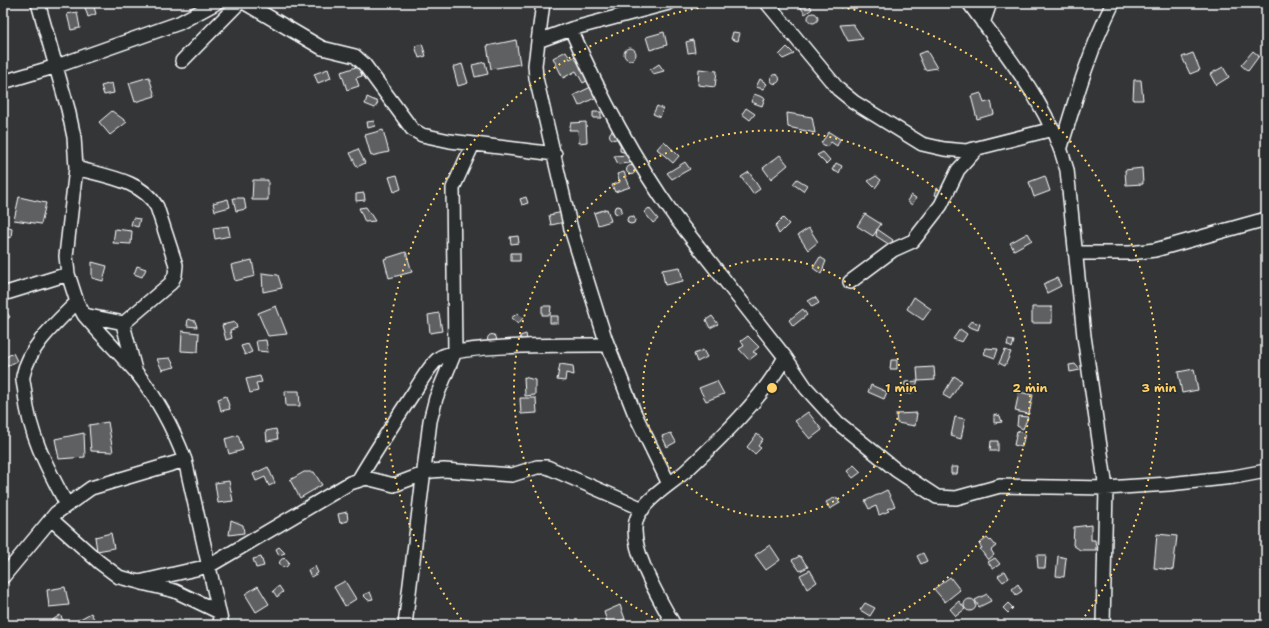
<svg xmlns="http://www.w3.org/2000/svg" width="1269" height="628" viewBox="0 0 1269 628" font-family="'Shantell Sans',sans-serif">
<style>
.building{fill:#5f6162;stroke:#fff}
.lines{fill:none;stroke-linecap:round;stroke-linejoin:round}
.street-casing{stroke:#fff;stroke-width:16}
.street{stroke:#2a2d2e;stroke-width:13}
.ring{fill:none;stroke:#ffd166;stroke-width:2;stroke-dasharray:2 4}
.centre{fill:#ffd166;stroke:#2a2d2e;stroke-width:2}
.ring-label{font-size:12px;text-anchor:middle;font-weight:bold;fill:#ffd166;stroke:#2a2d2e;stroke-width:3;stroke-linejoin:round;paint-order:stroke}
</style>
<rect width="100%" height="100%" fill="#333536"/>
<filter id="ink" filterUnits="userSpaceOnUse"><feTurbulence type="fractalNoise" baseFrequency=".025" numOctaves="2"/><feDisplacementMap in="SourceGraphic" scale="8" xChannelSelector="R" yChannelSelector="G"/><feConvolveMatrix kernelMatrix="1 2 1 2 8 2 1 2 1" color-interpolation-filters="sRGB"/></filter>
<g filter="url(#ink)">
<path class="building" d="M93,3L96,14L88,17L84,4Z
M798,3H814L810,6L812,9L805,14Z
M77,12L80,28L71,30L67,14Z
M808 18a5 5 0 1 1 10 0a5 5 0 1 1-10 0Z
M853,24L863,39L848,41L840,25Z
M664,32L667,45L650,50L646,37Z
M733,32L740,33L738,41L731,39Z
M516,40L520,64L491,69L487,46Z
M693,40L695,52L688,53L686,42Z
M422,44L426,56L419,58L415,46Z
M787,47L794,54L783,59L779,55Z
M624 54a6 6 0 1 1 12 0a6 6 0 1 1-12 0Z
M566,51L570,59L579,54L592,78L583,83L576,71L563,78L553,58Z
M927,51L937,68L925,70L918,54Z
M1253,51L1259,56L1248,71L1241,65Z
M1193,53L1200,70L1190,74L1182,57Z
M485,62L488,74L475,77L472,65Z
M462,64L468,83L458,86L453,67Z
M659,64L664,71L653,74L650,70Z
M359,66L362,76L356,78L359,86L347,90L341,72Z
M1223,67L1229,77L1216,85L1210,74Z
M328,69L331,78L318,83L314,74Z
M699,69L717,71L715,87L698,85Z
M770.5 79a4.5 4.5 0 1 1 9 0a4.5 4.5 0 1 1-9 0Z
M149,77L155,96L135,102L129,83Z
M760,79L767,84L763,89L756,87Z
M1134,80H1141L1143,100H1133Z
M112,83L114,93L104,95L101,86Z
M593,86L598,96L579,106L574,95Z
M981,93L984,103L991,101L994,114L977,119L971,96Z
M754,94L765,98L762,106L751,102Z
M367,97L378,102L375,108L365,104Z
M657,106L663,109L660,117L653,114Z
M746,108L755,114L750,120L742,114Z
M112,111L127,122L110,135L99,122Z
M593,112H601V118H593Z
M787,113L812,117L815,133L788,127Z
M374,121L375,126L368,128L367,122Z
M586,122L587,142L579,143L578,130H569L571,123Z
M383,130L389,152L371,156L365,135Z
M609.5 135a4.5 4.5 0 1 1 9 0a4.5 4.5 0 1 1-9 0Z
M829,132L840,139L837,146L831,142L827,147L821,143Z
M664,141L679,156L673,163L657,149Z
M623,144L627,152L626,153L620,151V146Z
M358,149L365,163L357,167L350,153Z
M823,152L830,160L826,164L817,155Z
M627,155L630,163L618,164L614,156Z
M780,155L788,165L771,179L763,168Z
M685,162L690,169L672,179L667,173Z
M836,163L842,166L839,173L832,170Z
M626.5 170a4.5 4.5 0 1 1 9 0a4.5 4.5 0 1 1-9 0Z
M1142,168L1143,184L1126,185L1125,170Z
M624,172L630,187L615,192L612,185L620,182L617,174Z
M749,172L760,189L753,194L741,177Z
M397,175L401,189L394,192L389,177Z
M876,176L881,180L875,188L868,181Z
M1045,176L1050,191L1034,197L1029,182Z
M797,179L807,185L803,191L793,184Z
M253,180H268V200H252Z
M937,188L943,193L940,197L935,195Z
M364,193L365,200L356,201V194Z
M911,195L916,198L912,205L907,201Z
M19,197L46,203L41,224L14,220Z
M526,197L528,203L522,205L520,199Z
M233,198H244L246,209L236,211Z
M228,199L230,207L215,211L213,203Z
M614 210a4 4 0 1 1 8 0a4 4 0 1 1-8 0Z
M366,207L375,221L365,222L359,208Z
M649,208L658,219L653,223L644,212Z
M607,209L611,221L598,225L594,213Z
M563,212L565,222L551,225L549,215Z
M865,214L881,224L873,236L857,226Z
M627 220a4 4 0 1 1 8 0a4 4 0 1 1-8 0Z
M133,218L140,219L138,227L131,225Z
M783,218L789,224L779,234L775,226Z
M3,225L12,228L11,238L3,236Z
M228,226L230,236L215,239L213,228Z
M809,228L818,242L808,250L798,235Z
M115,229L132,231L131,244L113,243Z
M877,229L893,240L890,245L876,236Z
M1028,233L1032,240L1014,250L1010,243Z
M518,236L519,243L511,244L510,237Z
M406,252L412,272L389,278L384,259Z
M511,253H520V261H511Z
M820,257L826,261L821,274L813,268Z
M252,260L255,276L235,281L231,265Z
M92,262L107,266L103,281L92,278Z
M137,266L146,269L142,277L134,274Z
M680,267L683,281L665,285L662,270Z
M262,273L278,275L282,288L263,292Z
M1057,278L1061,286L1047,293L1043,284Z
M815,297L819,303L812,307L808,301Z
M914,297L931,309L923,320L907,309Z
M276,306L287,334L268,336L258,313Z
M542,306H551L550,315H542Z
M1032,307H1052V323H1032Z
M803,309L807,315L793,326L789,320Z
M5,310L10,317L3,322V311Z
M439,313L442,331L430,333L428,315Z
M518,313L523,318L518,324L511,318Z
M550,316H558V323H550Z
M712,316L718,324L710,328L706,320Z
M188,319L195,321L197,327L187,326Z
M971,321L980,324L978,330L967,326Z
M235,322L237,328L230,330L232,338L226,340L222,325Z
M960,329L967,334L962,342L953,339Z
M182,331L199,333L198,352L181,351Z
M526,334L527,340H521L520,336Z
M487.5 339a4.5 4.5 0 1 1 9 0a4.5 4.5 0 1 1-9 0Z
M748,336L759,347L753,352L757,354L749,360L739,349L744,346L741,341Z
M266,340L268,352L258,351L256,341Z
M1008,340L1014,341L1012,348L1007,345Z
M248,344L252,352L245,355L241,346Z
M986,348L998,349L995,358L984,354Z
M703,350L707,357L697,362L694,354Z
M1005,350L1011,352L1005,366L999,363Z
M13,353L17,361L4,368L3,359Z
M170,358L175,367L162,370L157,359Z
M891,360H897V369H890Z
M560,364L573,366L574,375L566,373L565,381L557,380Z
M1075,364L1080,370L1070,372L1069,365Z
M934,367L935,380L918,381L917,368Z
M1194,369L1198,390L1182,393L1178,372Z
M260,376L262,382L256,383L258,391L250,393L246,379Z
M954,376L962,381L950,399L943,395Z
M524,377L535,380V395L525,396Z
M717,381L724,394L706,401L699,388Z
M918,381L912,394L904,393L905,382Z
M871,385L887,392L884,399L868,392Z
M285,391H299L300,406H286Z
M1019,392L1033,395L1029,414L1015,411Z
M226,396L230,409L221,411L218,399Z
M520,398H536L537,413L521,414Z
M808,412L822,430L810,439L795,421Z
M917,413L915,426L897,423L896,414Z
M994,414L1000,416L1002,422L994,423Z
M1018,416L1028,417L1023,429L1017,426Z
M955,417L965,419L961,439L951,436Z
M108,422L113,452L91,451L89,425Z
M276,429L278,439L267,441L266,431Z
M1017,431L1025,433L1022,447L1014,445Z
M84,433L85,457L59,459L55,439Z
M671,433L676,442L667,447L662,436Z
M757,434L763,439L758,446L761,448L755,454L747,447Z
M238,435L243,450L229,454L225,439Z
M991,441H998V451H990Z
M854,465L861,472L853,478L847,471Z
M268,467L275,483L269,486L265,477L256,481L253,474Z
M951,467H958L957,474H951Z
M304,472H314L322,485L300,498L290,480Z
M229,481L233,501L218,503L215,483Z
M887,490L895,506L887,509L889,511L879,515L876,506L869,509L865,501Z
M836,497L840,503L830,509L826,502Z
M347,512L348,521L340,523L338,514Z
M231,520L243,525L244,533L229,535Z
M1091,525V540H1095L1096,550H1080L1073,545L1074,527Z
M111,533L114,548L97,551L95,537Z
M1157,534L1177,536L1173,570L1154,568Z
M987,538L990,541L991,540L996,546L991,550L994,555L988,560L980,549L982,548L979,544Z
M770,545L780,560L766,570L755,555Z
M279,547L285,553L279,555L276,549Z
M923,553L927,561L921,564L917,556Z
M1037,555H1046L1045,568H1038Z
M800,556L808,567L800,571L792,560Z
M1058,556L1066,558L1064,577L1056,576Z
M261,557L264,566L256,568L253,559Z
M995,558L1000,564L993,569L988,562Z
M279.5 563a4.5 4.5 0 1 1 9 0a4.5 4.5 0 1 1-9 0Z
M315,566L318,573L311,577L308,570Z
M810,570L817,582L807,589L800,575Z
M1005,571L1009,578L1003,582L998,576Z
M950,577L960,590L945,602L934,589Z
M345,581L356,599L345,606L334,587Z
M1018,584L1022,591L1016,595L1012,589Z
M258,586L269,604L256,612L245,594Z
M279,586L283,592L277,597L273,591Z
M65,587L69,605L49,607L47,590Z
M370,592L373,599L368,600L363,595Z
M987,594L991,601L979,607L975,600Z
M964 605a6 6 0 1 1 12 0a6 6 0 1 1-12 0Z
M959,601L965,609L956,616L950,609Z
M865,603L875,608L870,616L860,610Z
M1008,603L1013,608L1008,613L1003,608Z
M620,605L625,619L608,625L604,612Z
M91,613L95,621L88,625H69Z
M60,615L66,625H53L51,621Z"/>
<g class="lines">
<g class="street-casing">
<path id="street" d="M38,3L68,109L74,137L76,168L66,256L68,274L77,302L84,315C101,335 119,353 136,372C158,399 173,428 185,460L222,625
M245,3L322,48L355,56L364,64L412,129L422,135L450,141L555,154
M543,3L535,65L536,78L571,229L605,338L634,412L669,484
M767,3L838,89L854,102L922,144L944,149L966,151L1053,129
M969,3C1007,56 1050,106 1067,170L1084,336L1106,488L1103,625
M983,23L990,3
M571,29C599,94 634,159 675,217L785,357L806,388L837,422L896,470L937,497L956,498L1000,486L1106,488L1169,484L1234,477L1266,471
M538,41L571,29L669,3
M182,61L239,3
M3,82L57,66L179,23L216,3
M1061,147C1076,97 1090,49 1113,3
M76,168C104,176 142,180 157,207L176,265L175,275L171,283L124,323V328L135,370
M1075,253H1130L1155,250L1266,219
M850,282L893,250L913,241L917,236L941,205L958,170L977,149
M3,294L68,274
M84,315L124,323
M359,479C376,450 395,421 414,392C421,381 429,366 439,358C457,344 578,345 607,345
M67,505C48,469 29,435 25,394C25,388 22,381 23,376C29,346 57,322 77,302
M51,519L99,562L119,577L139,582L209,566L350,483L366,478L394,485L431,471L444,470L512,475L537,467H547L643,509
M3,577L56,513L91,488L185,460
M142,583L175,591L219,612
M405,625L430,421L436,398L455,352L453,188L473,144
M674,625C660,600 629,549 636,521C641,501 673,483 687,470C721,438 763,398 785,357"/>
</g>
<use href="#street" class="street"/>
</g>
</g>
<g class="ring">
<circle cx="772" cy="388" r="129"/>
<path d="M669 625A258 258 0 1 1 875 625"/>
<path d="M465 624A387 387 0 0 1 732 3M812 3A387 387 0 0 1 1079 624"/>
</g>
<circle cx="772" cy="388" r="6" class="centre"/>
<g class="ring-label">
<text x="901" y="392">1 min</text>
<text x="1030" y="392">2 min</text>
<text x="1159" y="392">3 min</text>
</g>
<rect width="1269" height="628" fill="none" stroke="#2a2d2e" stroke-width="16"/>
<rect x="8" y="8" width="1253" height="612" fill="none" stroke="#fff" stroke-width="1.5" filter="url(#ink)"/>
</svg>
